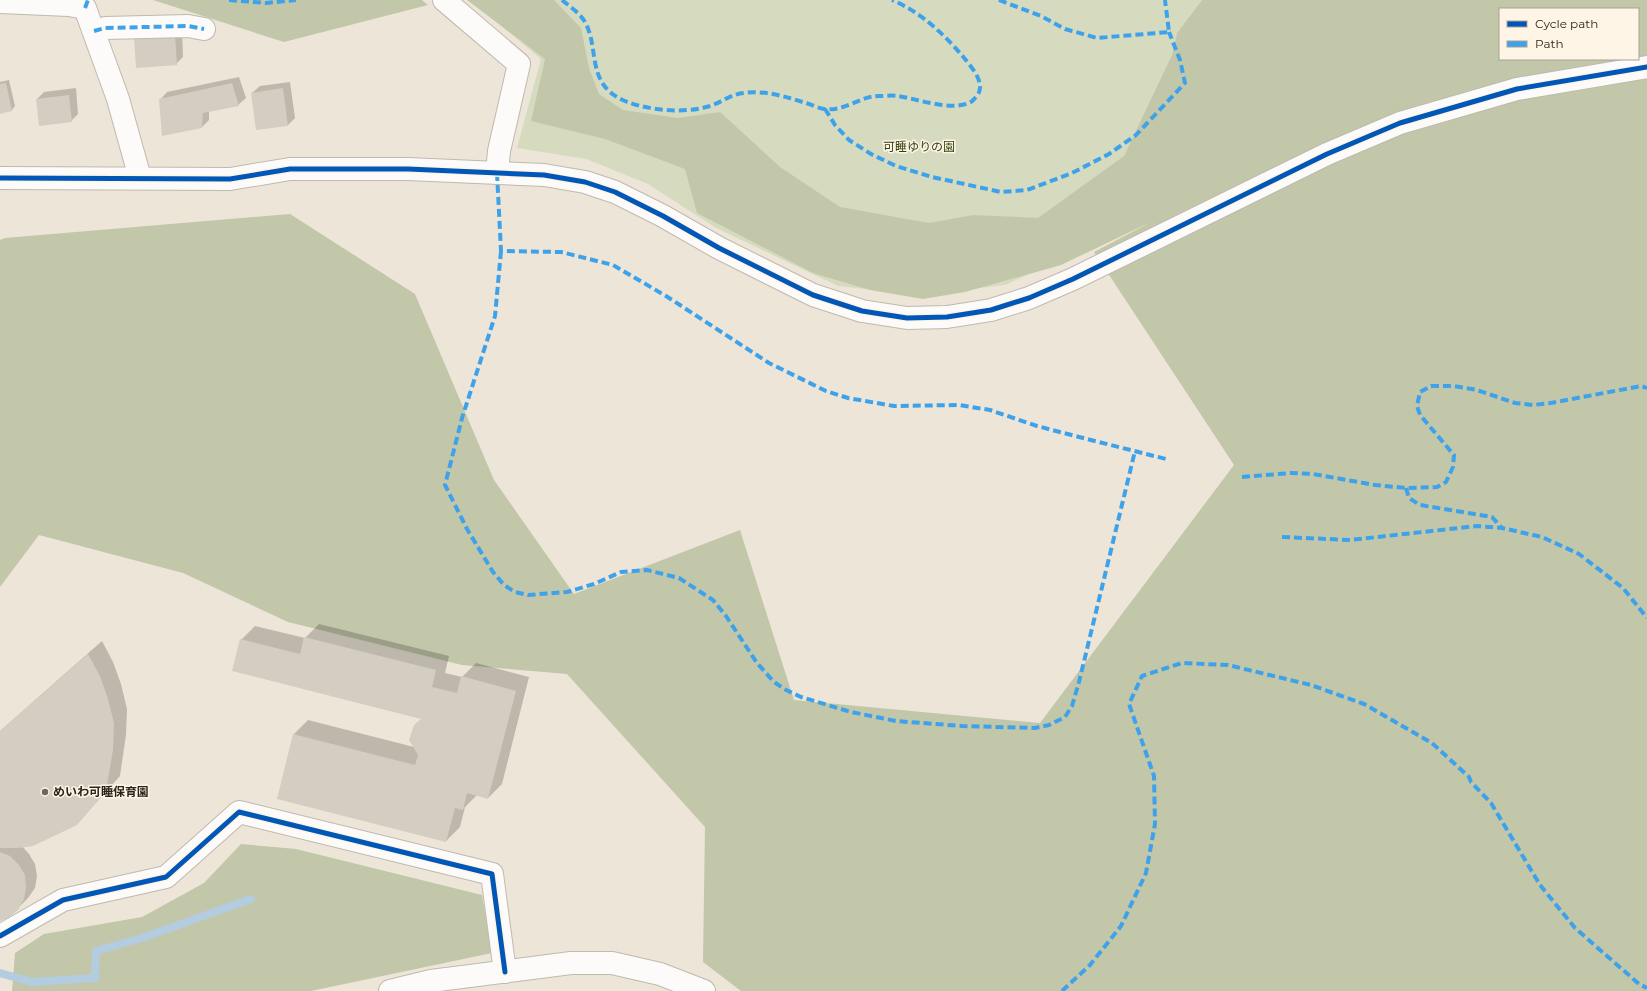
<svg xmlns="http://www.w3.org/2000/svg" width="1647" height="991" viewBox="0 0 1647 991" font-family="Montserrat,'Noto Sans JP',sans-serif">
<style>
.green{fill:#d6dbbf}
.forest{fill:#c2c7a9;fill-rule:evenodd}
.shadow{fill:#0003}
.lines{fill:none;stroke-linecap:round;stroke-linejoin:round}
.stream{stroke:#b3cce0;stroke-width:8}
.building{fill:#d3cdc2}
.street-casing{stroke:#bfb9af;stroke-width:24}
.secondary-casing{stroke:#bfb9af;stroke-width:24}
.street{stroke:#fcfbf9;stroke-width:22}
.secondary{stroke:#fcfbf9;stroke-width:22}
.quiet{stroke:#3ea2ea;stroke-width:4;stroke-dasharray:8 4;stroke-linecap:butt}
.cycleway-casing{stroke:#fef5e6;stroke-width:8}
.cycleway{stroke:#0057b8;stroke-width:5}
.poi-dot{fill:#6e685d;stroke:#fef5e6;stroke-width:1.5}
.labels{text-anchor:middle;stroke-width:3;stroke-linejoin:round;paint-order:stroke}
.park-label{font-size:12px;fill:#33410d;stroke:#fef5e6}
.poi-label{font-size:12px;font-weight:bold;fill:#29241b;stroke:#fef5e6;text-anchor:start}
</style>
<rect width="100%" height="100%" fill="#ede5d8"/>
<path class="green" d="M470,0H1202L1177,33L1172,55L1099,242L1005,285L920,295L838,286L716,228L648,184L586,159L517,148L541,59Z"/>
<path class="forest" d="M153,0H422L428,5L284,42Z
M467,0H554L581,28L589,68L599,94L623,110L678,118L720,112L780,167L840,207L929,223L973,215L1038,218L1124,156L1172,55L1177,33L1202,0H1647V991H741L703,962L705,827L567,674L462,665L288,622L183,573L39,535L0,587V240L5,238L290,214L415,294L494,480L574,594L740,530L794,700L1040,723L1234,465L1094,252L1151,222L1061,265L965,292L923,299L870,290L813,273L697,213L685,169L605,139L531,121L545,59ZM1500,9H1638V59H1500Z
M241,844L296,849L482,895L492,953L311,991H12L15,953L44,934L142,917L204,883Z"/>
<path class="shadow" d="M182,28L183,57L176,64L137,67Z
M239,77L246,98L238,105L209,111V120L202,127L160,100L167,92Z
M9,80L15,106L12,110L0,113V82Z
M290,82L295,118L288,125L257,129L252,93L260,86Z
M76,88L78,114L71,121L37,99L44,92Z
M319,624L449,656L445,673L462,677L476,663L529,677L502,784L488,798L477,795L465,807L460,827L446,841L278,798L294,734L308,720L414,747L422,718L241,640L255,626L305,638Z
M102,641L113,662L121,684L127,709L126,735L120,776L77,824L22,846L29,854L35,864L37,876L35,888L28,898L17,909L0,920V731Z"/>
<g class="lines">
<path class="stream" d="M0,973L32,982L95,978L96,951L142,938L251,899"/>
</g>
<path class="building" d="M175,35L177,65L136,68L134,37Z
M6,83L12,111L0,114V84Z
M232,83L239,106L203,113L202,128L162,136L159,99Z
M283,88L288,126L256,130L251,93Z
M69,95L72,122L39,126L36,99Z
M304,637L436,670L432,687L457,693L461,676L516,691L488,799L467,793L463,810L455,808L446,842L277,799L293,734L415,765L418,755L409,740L414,725L421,719L232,671L240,639L300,654Z
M88,654L100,676L108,699L114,723L113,750L106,791L77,825L33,846L18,848H0V731Z
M0,852L10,856L19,865L25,875L26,887L24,899L18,910L8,918L0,921Z"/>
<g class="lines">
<g class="street-casing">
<path id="street" d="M444,0L519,64L499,151L497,173
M0,2L69,5L85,8L118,99L140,178
M94,31L105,28L188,26L204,29
M0,936L63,900L166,877L239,812L492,874L505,972"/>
</g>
<g class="secondary-casing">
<path id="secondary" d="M0,178L230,179L290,169H408L544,175L585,182L615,192L663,216L719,248L813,295L862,311L907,318L947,317L991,310L1029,298L1073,279L1327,154L1400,123L1517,89L1647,67
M390,991L431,981L571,963H612L660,974L704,991"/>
</g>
<use href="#street" class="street"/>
<use href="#secondary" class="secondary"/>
<path class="quiet" d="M229,0L266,3L296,0
M562,0C569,6 580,13 585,22C599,47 587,79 617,97C639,110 682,114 706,107C720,104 730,94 744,93C766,90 786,97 806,103C812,105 818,108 824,109C844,112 860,96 879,96C885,96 892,95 898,96C918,99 949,111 969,103C972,102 974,99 976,97C987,85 973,69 965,59C945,35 921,12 892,0
M999,0L1041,16L1065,29L1097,38L1169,32L1165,0
M85,8L88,0
M94,31L105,28L188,26L204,29
M825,109L835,125L849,140L871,154L896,166L932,177L1001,192L1027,190L1072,173L1109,154L1136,135L1185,83L1180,60L1169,32
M497,173L501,251L561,252L613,265L666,296L769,363L826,391L848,398L894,406L959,405L990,410L1037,426L1079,437L1166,459
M501,251L495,316L462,418L445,485L467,529L493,572L504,585L515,592L528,595L567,592L594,584L621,572L647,570L679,578L713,600L726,616L757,663L773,681L784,689L801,697L851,712L896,721L962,726L1035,728L1049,725L1065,717L1072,706L1079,682L1135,451
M1242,477L1291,473L1313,474L1375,485L1406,488L1437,487L1446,482L1453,467L1454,455L1420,415L1417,406L1420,392L1431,386H1454L1477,390L1515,403L1533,405L1551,403L1641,386L1647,388
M1406,488L1409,498L1420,505L1492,517L1502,528
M1282,537L1350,540L1477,526L1502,528L1542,537L1579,554L1623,588L1647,618
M1062,991L1090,965L1121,926L1146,873L1155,824L1154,776L1129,704L1142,676L1182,663L1228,665L1311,685L1364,704L1432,743L1469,777L1471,782L1491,803L1540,885L1575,928L1639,984L1647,988"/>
<g class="cycleway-casing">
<path id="cycleway" d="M0,178L230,179L290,169H408L544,175L585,182L615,192L663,216L719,248L813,295L862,311L907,318L947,317L991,310L1029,298L1073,279L1327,154L1400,123L1517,89L1647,67
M0,936L63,900L166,877L239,812L492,874L505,972"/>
</g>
<use href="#cycleway" class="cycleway"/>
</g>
<circle class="poi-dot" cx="45" cy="792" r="4"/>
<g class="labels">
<g class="park-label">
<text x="919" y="151">可睡ゆりの園</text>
</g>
<g class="poi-label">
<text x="53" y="796">めいわ可睡保育園</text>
</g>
</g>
<rect x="1499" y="8" width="140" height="52" fill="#fef5e6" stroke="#a9a195"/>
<rect x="1507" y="21" width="20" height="6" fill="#0057b8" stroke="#a9a195"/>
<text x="1535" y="28" font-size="12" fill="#29241b">Cycle path</text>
<rect x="1507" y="41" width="20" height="6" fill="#3ea2ea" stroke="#a9a195"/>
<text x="1535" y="48" font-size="12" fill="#29241b">Path</text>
</svg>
